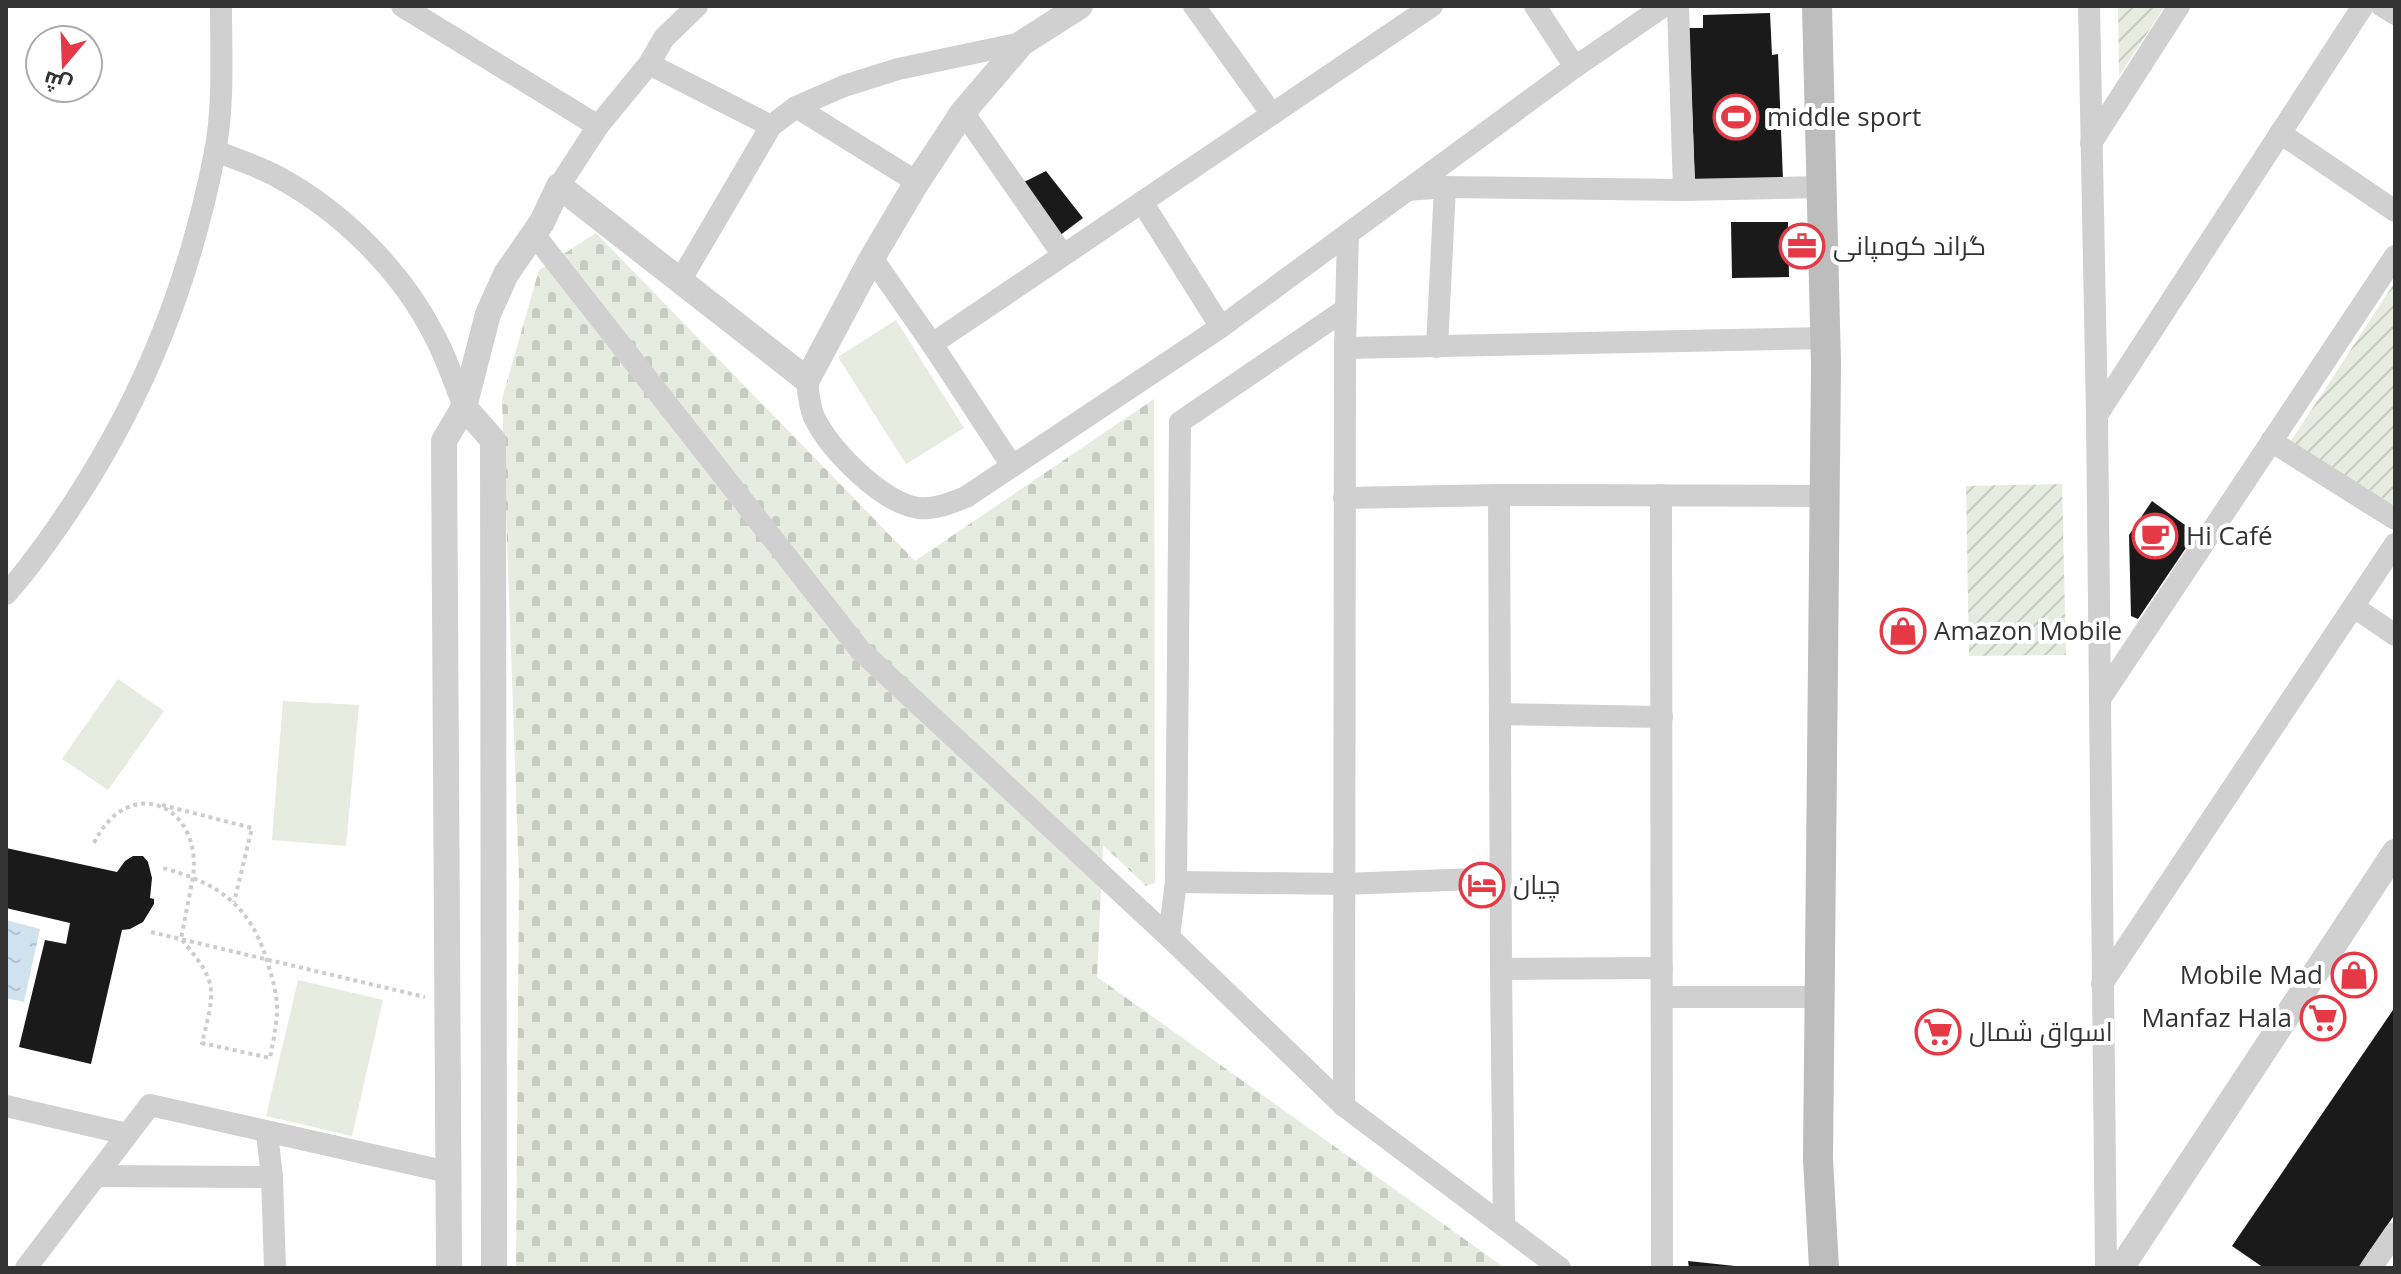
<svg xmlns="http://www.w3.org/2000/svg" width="2401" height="1274" font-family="'Open Sans',Cairo,sans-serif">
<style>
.cemetery{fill:url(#cemetery-stones)}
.garden{fill:url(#garden-furrows)}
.pitch{fill:#e6ecdf}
.water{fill:url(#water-ripples)}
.building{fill:#1a1a1a}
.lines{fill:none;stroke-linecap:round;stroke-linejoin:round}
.path{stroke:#cdcdcd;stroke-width:4;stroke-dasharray:4 4;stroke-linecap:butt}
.minor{stroke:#d0d0d0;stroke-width:22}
.tertiary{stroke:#d0d0d0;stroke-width:26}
.secondary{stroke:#bdbdbd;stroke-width:30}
.labels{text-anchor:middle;stroke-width:8;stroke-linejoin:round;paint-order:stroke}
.poi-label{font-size:26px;fill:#333;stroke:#fff;text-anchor:start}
</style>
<defs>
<pattern id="cemetery-stones" width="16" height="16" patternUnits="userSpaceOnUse" patternTransform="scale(2)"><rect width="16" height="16" fill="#e6ecdf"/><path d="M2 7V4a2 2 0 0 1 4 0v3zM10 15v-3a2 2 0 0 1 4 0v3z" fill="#c6cbc0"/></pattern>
<pattern id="garden-furrows" width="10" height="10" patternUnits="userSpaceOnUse" patternTransform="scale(2)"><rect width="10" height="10" fill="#e6ecdf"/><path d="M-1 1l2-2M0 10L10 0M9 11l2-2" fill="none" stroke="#c6cbc0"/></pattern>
<pattern id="water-ripples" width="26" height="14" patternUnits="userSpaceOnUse" patternTransform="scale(2)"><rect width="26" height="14" fill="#cfe2ee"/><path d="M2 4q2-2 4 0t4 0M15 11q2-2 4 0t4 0" fill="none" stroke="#b2c2cd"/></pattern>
</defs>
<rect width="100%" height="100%" fill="#fff"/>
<polygon class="cemetery" points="596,233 915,561 1154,399 1155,883 1146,886 1103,845 1097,977 1505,1268 516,1268 519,878 502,399 539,270"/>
<g class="garden">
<polygon points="2118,6 2165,6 2119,76"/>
<polygon points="2395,282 2395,506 2291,441"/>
<polygon points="2062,484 2066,655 1969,656 1966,486"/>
</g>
<g class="pitch">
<polygon points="896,320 964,428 906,464 838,357"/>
<polygon points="118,679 164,711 108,790 62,759"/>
<polygon points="283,701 359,705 346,846 272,840"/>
<polygon points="298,980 383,1000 352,1136 266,1116"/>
</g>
<polygon class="water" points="6,920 40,929 24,1002 6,998"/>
<g class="building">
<polygon points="1770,13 1772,55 1778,54 1783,180 1695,183 1689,28 1703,28 1703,15"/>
<polygon points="1046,171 1083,218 1059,236 1022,183"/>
<polygon points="1731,222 1788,222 1789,277 1732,278"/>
<polygon points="2152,501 2196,533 2138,619 2131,616 2129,535"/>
<polygon points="6,848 117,872 125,861 133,856 143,856 148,862 152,878 150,898 154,899 154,904 143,922 130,929 122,930 91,1064 19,1047 45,940 66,944 70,923 6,908"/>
<polygon points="2395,1007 2395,1214 2358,1268 2264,1268 2232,1246"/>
<polygon points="1688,1261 1735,1266 1735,1268 1689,1268"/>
</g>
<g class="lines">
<g class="path">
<polyline points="162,805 252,828 234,902"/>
<path d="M 94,843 C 129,772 203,805 193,877 L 181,939 C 219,983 215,989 202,1043 L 270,1058 C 273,1042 277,1025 277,1009 C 277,992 272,977 267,961 C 250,904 217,883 163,868"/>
<polyline points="151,932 425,997"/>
</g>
<g class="minor">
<polyline points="402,6 598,126"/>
<polyline points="1194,6 1272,114"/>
<polyline points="1535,6 1575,67"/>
<polyline points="1678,6 1684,190"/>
<polyline points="2089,6 2097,415 2106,1268"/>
<polyline points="2382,6 2395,14"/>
<polyline points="649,64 771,126"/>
<polyline points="796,107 917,182"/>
<polyline points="963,112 1063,255"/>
<polyline points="2280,133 2395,211"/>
<polyline points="2091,143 2179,6"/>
<path d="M 215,151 C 236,159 258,166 278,177 C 341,211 400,269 433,333 C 446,356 454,382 464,407"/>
<polyline points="559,186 598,126 649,64 664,38 697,6"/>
<polyline points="1407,190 1445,187 1684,190 1822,187"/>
<polyline points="1142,202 1221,327"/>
<polyline points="533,233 860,650 1169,937 1344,1106 1560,1268"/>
<polyline points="872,258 932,344 1012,466"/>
<polyline points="680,281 771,126 796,107 844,86 898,69 1022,43"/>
<polyline points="932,344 1432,6"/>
<polyline points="1437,347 1445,187"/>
<polyline points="1345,348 1825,338"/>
<path d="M 807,380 C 808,392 809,405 814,417 C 830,450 881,502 918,508 C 934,510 951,503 966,497 L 1221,327 L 1575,67 L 1664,6"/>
<polyline points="2097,415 2363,6"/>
<polyline points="2271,441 2395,519"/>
<polyline points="1499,495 1501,969 1504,1226"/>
<polyline points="1661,495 1662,1268"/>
<polyline points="1344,498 1499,495 1824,496"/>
<path d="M 6,594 C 32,565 54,533 75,501 C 146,392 190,280 215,152 C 224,105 221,54 221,6"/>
<polyline points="2354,607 2395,635"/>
<polyline points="2100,699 2395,256"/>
<polyline points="1500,714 1662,717"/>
<polyline points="1176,882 1344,884 1500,878"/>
<polyline points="1169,937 1176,882 1180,422 1346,309"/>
<polyline points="1501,969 1662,968"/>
<polyline points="2102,984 2395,544"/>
<polyline points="1662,997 1819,997"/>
<polyline points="6,1106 127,1134"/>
<polyline points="1344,1106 1345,348 1348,234"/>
<polyline points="267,1133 272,1177 275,1268"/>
<polyline points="96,1176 272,1177"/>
<polyline points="26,1268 150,1105 448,1172"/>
<polyline points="2371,1268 2395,1233"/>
</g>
<g class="tertiary">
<polyline points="464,407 493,440 494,1268"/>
<polyline points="449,1268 444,441 464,407 488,314 506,274 542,222 559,186 807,380 872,258 917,182 963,112 1022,43 1080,6"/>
<polyline points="2121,1268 2395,852"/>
</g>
<polyline class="secondary" points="1817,6 1826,364 1818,1159 1824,1268"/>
</g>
<defs>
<g id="stadium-ring" transform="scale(2.3)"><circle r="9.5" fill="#fff" stroke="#e63946" stroke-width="1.5"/><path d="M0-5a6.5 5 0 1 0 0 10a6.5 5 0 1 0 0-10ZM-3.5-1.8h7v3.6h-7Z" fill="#e63946"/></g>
<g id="office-ring" transform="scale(2.3)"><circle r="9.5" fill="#fff" stroke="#e63946" stroke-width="1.5"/><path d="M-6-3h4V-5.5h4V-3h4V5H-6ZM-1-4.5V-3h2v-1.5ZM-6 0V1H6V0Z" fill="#e63946"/></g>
<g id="cafe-ring" transform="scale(2.3)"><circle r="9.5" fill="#fff" stroke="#e63946" stroke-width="1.5"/><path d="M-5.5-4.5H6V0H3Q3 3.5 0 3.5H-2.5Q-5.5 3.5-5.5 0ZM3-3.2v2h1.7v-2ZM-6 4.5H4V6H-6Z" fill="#e63946"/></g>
<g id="shop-ring" transform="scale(2.3)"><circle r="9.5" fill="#fff" stroke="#e63946" stroke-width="1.5"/><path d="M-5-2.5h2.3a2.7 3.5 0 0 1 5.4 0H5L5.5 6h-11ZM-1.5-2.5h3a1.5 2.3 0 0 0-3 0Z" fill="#e63946"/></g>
<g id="hotel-ring" transform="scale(2.3)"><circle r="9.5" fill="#fff" stroke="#e63946" stroke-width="1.5"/><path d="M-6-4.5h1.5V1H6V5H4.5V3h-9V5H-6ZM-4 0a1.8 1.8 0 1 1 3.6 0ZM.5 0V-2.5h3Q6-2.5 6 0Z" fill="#e63946"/></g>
<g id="supermarket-ring" transform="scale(2.3)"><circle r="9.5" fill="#fff" stroke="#e63946" stroke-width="1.5"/><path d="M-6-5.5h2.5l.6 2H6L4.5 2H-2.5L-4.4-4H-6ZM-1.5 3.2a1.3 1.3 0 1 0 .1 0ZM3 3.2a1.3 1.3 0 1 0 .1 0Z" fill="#e63946"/></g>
</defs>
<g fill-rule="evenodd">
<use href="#stadium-ring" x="1736" y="117"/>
<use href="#office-ring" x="1802" y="246"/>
<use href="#cafe-ring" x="2155" y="536"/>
<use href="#shop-ring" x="1903" y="631"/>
<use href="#hotel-ring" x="1482" y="885"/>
<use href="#shop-ring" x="2354" y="975"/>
<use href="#supermarket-ring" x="2323" y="1018"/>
<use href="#supermarket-ring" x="1938" y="1032"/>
</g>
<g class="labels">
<g class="poi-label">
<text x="1767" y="126">middle sport</text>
<text x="1833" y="255">گراند كومپانى</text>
<text x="2186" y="545">Hi Café</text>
<text x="1934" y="640">Amazon Mobile</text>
<text x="1513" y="894">چيان</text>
<text x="2323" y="984" text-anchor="end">Mobile Mad</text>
<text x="2292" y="1027" text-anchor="end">Manfaz Hala</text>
<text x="1969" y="1041">اسواق شمال</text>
</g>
</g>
<rect width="2401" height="1274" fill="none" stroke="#333333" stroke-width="16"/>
<g transform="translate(64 64) rotate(199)"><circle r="38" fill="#ffffff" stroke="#adadad" stroke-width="2"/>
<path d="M0-6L14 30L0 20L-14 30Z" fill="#e63946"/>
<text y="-12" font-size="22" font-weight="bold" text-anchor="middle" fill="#333333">ش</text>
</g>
</svg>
